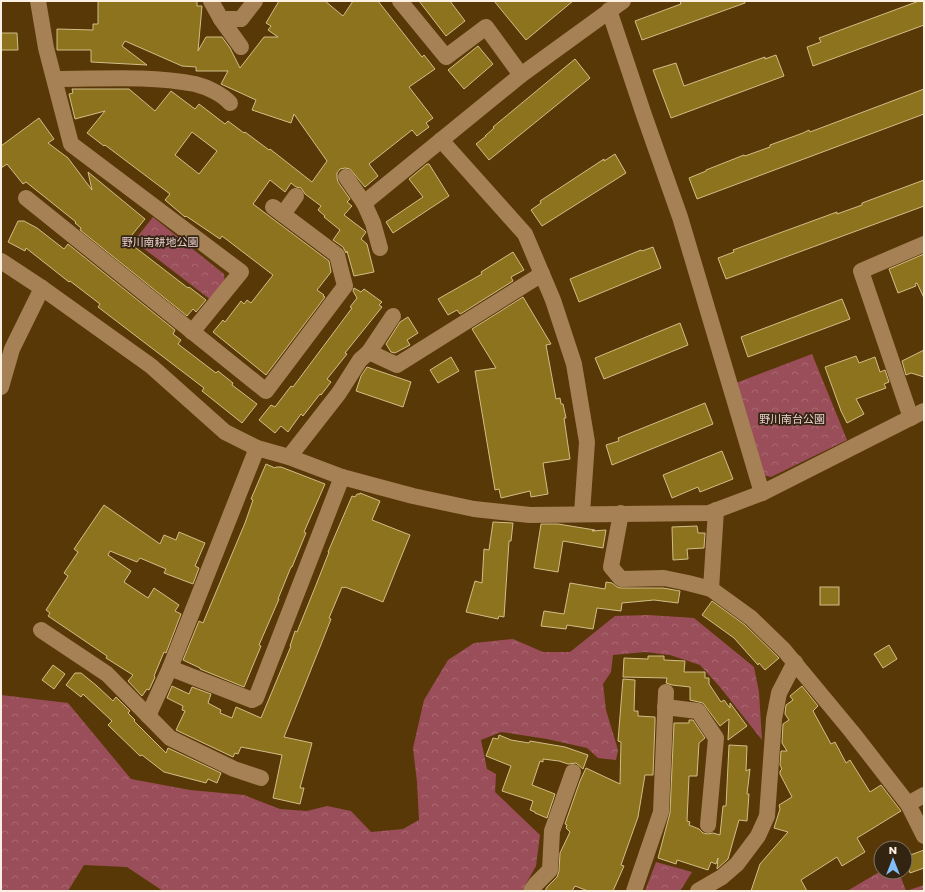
<svg xmlns="http://www.w3.org/2000/svg" width="925" height="892" font-family="Poppins,'Noto Sans JP',sans-serif">
<style>
.forest{fill:url(#forest-crowns)}
.building{fill:#8d731e;stroke:#d1be87;fill-rule:evenodd}
.lines{fill:none;stroke-linecap:round;stroke-linejoin:round}
.minor{stroke:#a68155;stroke-width:16}
.labels{text-anchor:middle;stroke-width:3.5;stroke-linejoin:round;paint-order:stroke}
.park-label{font-size:11px;fill:#ecd0d2;stroke:#332411}
</style>
<defs>
<pattern id="forest-crowns" width="20" height="18" patternUnits="userSpaceOnUse"><rect width="20" height="18" fill="#9a4e5a"/><path d="M2 6a3 3 0 1 1 6 0M12 15a3 3 0 1 1 6 0" fill="none" stroke="#a96871"/></pattern>
</defs>
<rect width="100%" height="100%" fill="#593807"/>
<g class="forest">
<polygon points="153,217 224,274 225,283 211,300 134,241"/>
<polygon points="812,354 847,440 771,477 763,475 736,383"/>
<polygon points="648,615 694,618 754,667 759,692 762,740 720,687 700,665 670,655 645,652 613,655 611,672 603,684 606,710 618,750 616,760 598,758 587,748 547,739 501,732 481,740 487,769 496,774 495,792 540,835 536,866 522,891 163,891 127,867 84,865 68,891 1,891 1,695 68,703 131,779 190,790 244,795 280,809 307,811 327,806 351,811 371,832 403,829 419,820 417,782 413,748 424,700 448,660 474,643 513,639 543,652 570,652 615,616"/>
<polygon points="656,862 692,872 680,891 645,891"/>
<polygon points="881,871 899,872 906,891 924,885 924,891 847,891"/>
</g>
<g class="building">
<path d="M 98,1 L 197,1 L 197,6 L 202,6 L 198,51 L 206,37 L 222,37 L 230,48 L 240,68 L 264,37 L 278,37 L 268,30 L 271,26 L 266,23 L 279,1 L 325,1 L 343,16 L 353,1 L 378,1 L 422,57 L 424,55 L 435,69 L 409,87 L 433,118 L 426,123 L 429,127 L 417,136 L 412,130 L 369,164 L 378,176 L 365,187 L 350,169 L 345,168 L 340,169 L 337,173 L 337,178 L 338,182 L 350,199 L 347,202 L 352,206 L 344,215 L 365,231 L 366,232 L 361,239 L 367,244 L 374,272 L 354,276 L 347,251 L 346,253 L 343,247 L 333,240 L 340,230 L 324,217 L 325,216 L 318,210 L 321,206 L 305,194 L 301,188 L 296,187 L 291,183 L 285,192 L 270,180 L 253,204 L 329,261 L 331,272 L 317,290 L 324,295 L 323,296 L 325,297 L 266,375 L 213,332 L 223,320 L 225,322 L 241,301 L 244,304 L 247,300 L 251,303 L 273,275 L 222,236 L 220,239 L 186,216 L 185,217 L 165,200 L 170,194 L 105,145 L 104,146 L 87,133 L 105,111 L 75,119 L 69,94 L 73,93 L 72,89 L 129,89 L 155,111 L 171,91 L 195,109 L 199,104 L 225,124 L 228,121 L 244,133 L 245,132 L 269,150 L 270,149 L 312,182 L 327,161 L 294,114 L 291,123 L 252,110 L 256,100 L 221,84 L 228,71 L 196,71 L 196,67 L 182,66 L 125,41 L 122,46 L 147,65 L 91,62 L 91,50 L 57,50 L 57,29 L 93,30 L 93,24 L 98,24 ZM 192,132 L 217,151 L 199,174 L 175,155 Z"/>
<polygon points="419,1 450,1 465,21 446,36"/>
<polygon points="494,1 573,1 526,40"/>
<polygon points="680,1 745,1 745,3 642,40 635,21 681,4"/>
<polygon points="919,1 924,1 924,25 813,66 807,47 821,42 819,38"/>
<polygon points="1,33 17,33 18,50 1,50"/>
<polygon points="478,46 493,64 464,89 448,70"/>
<polygon points="776,55 784,76 671,118 653,70 676,63 684,86 765,57 765,59"/>
<polygon points="575,59 590,78 489,160 476,144 486,136 485,136 494,128 493,127"/>
<polygon points="924,89 924,114 697,199 689,178 706,171 706,170 744,155 745,156 770,147 770,145 803,133 809,130 810,132"/>
<polygon points="39,118 54,139 48,143 68,158 92,190 88,172 145,219 127,241 188,288 189,287 206,300 196,312 193,309 187,316 80,230 81,228 75,223 76,222 26,182 23,184 7,164 1,168 1,146"/>
<polygon points="615,154 626,173 542,226 531,210 541,203 540,201 604,159 604,161"/>
<polygon points="427,164 429,164 449,196 393,233 386,222 423,197 409,179"/>
<polygon points="924,180 924,206 726,279 718,258 734,252 733,250 837,212 837,214 862,205 862,203"/>
<polygon points="18,221 24,221 37,228 64,249 68,244 175,330 173,334 181,340 178,344 216,373 218,371 233,383 232,385 257,404 242,423 202,391 204,388 98,307 100,304 70,281 69,282 26,248 25,251 8,242"/>
<polygon points="653,247 661,268 579,302 570,279 641,250 642,251"/>
<polygon points="513,252 524,270 511,277 513,281 462,313 460,314 457,310 448,315 438,299 482,274 481,272"/>
<polygon points="924,254 924,298 917,283 915,284 916,286 898,293 889,269"/>
<polygon points="354,288 361,292 364,289 382,302 379,305 382,307 345,353 347,354 327,379 331,382 321,395 320,394 303,416 301,414 288,432 281,426 275,433 259,420 271,405 275,407 291,386 293,387 352,308 350,307 357,298 353,291"/>
<polygon points="523,297 551,344 546,345 556,399 560,398 561,404 563,404 566,418 564,418 570,459 543,463 548,494 531,497 530,491 501,498 499,489 495,490 475,371 496,368 472,329"/>
<polygon points="842,299 850,319 748,357 741,337"/>
<polygon points="408,317 418,333 407,340 410,345 395,353 391,352 386,344 400,322"/>
<polygon points="680,323 688,345 604,379 595,358"/>
<polygon points="924,350 924,377 911,373 906,375 902,361"/>
<polygon points="856,356 859,363 875,357 880,372 885,370 889,382 884,384 886,388 856,399 864,414 847,423 841,411 825,367"/>
<polygon points="451,357 459,371 438,383 430,370"/>
<polygon points="367,367 411,382 403,407 356,391 361,376"/>
<polygon points="705,403 713,424 612,465 606,445 619,441 618,438"/>
<polygon points="722,451 733,479 700,492 698,487 672,498 663,475"/>
<polygon points="266,464 275,468 276,467 281,467 325,484 304,532 306,533 292,567 291,567 278,599 279,599 259,645 261,646 244,687 200,669 200,668 183,660 199,621 203,623 245,523 253,500 251,499"/>
<polygon points="360,493 380,501 372,520 410,535 383,602 345,587 344,588 342,587 329,618 331,619 322,642 284,737 312,743 300,788 304,788 300,804 273,798 282,755 241,747 238,754 235,753 233,757 176,730 185,711 182,710 183,706 167,698 172,686 189,694 192,687 211,694 208,703 221,710 220,713 232,718 236,707 261,718 291,646 290,646 295,631 297,632 316,585 329,552 328,552 352,496 355,497 357,494 360,494"/>
<polygon points="104,505 160,544 164,535 176,540 179,532 205,543 195,566 199,568 193,584 164,573 166,569 140,558 137,562 110,551 108,555 131,571 124,582 148,598 154,588 179,605 175,611 181,614 166,653 164,652 154,676 155,677 149,690 147,689 142,696 128,681 133,675 106,658 107,656 48,616 50,613 46,610 68,576 64,573 78,552 74,549"/>
<polygon points="493,522 513,523 511,541 509,541 504,617 499,616 498,619 466,612 475,581 482,583 484,549 489,550"/>
<polygon points="541,524 558,524 595,530 592,531 606,530 603,548 563,541 558,572 534,568"/>
<polygon points="697,526 698,533 705,533 704,548 687,549 688,559 673,560 672,527"/>
<polygon points="606,582 612,583 617,587 621,588 663,588 680,591 678,603 654,600 622,603 621,611 597,608 593,629 567,625 566,629 541,626 544,611 564,614 570,583 605,589"/>
<rect x="820" y="587" width="19" height="18"/>
<polygon points="712,601 745,625 779,658 765,670 759,663 758,665 734,638 702,615"/>
<polygon points="889,645 897,659 883,668 874,654"/>
<polygon points="648,656 664,656 664,660 685,661 684,672 705,672 705,678 709,678 709,684 721,702 724,700 730,708 730,703 747,726 728,740 729,719 720,726 703,703 690,700 690,687 672,685 666,683 667,678 623,677 624,658 648,659"/>
<polygon points="53,665 65,674 54,689 42,680"/>
<polygon points="75,673 81,673 97,686 113,701 116,697 130,711 128,713 135,720 134,721 166,753 168,748 221,773 217,783 208,779 206,783 164,772 142,755 140,756 108,725 112,721 83,694 81,697 66,685"/>
<polygon points="623,679 635,680 634,711 638,711 638,716 655,717 655,722 653,775 645,775 638,817 621,865 624,866 613,891 588,891 575,886 572,891 545,891 547,887 557,877 559,871 560,853 570,832 566,828 567,825 565,824 580,781 586,768 620,784 621,742 618,741"/>
<polygon points="802,686 818,706 813,711 831,744 835,742 846,763 850,760 870,792 881,785 901,811 857,838 865,852 842,866 837,857 801,880 807,891 751,891 760,864 788,832 774,828 780,809 779,805 792,797 780,774 780,771 782,769 780,765 781,751 787,751 782,743 783,724 789,720 785,714 786,705 793,700 790,696"/>
<polygon points="689,720 693,720 705,738 699,743 697,776 689,776 687,821 690,822 689,825 699,829 703,833 708,834 713,833 720,835 723,806 726,806 729,745 747,746 746,771 750,769 747,794 749,794 747,821 739,820 728,859 717,869 718,858 716,864 711,862 708,870 677,860 676,864 658,858 670,813 674,723 689,723"/>
<polygon points="499,735 511,740 529,743 530,741 565,747 588,755 583,769 576,763 568,764 559,761 543,759 543,762 540,761 532,785 555,794 547,818 535,813 535,812 530,810 533,801 502,791 511,766 486,756 493,738 498,739"/>
<polygon points="924,850 924,868 910,873 905,857"/>
</g>
<g class="lines">
<g class="minor">
<polyline points="38,1 46,48 71,144 241,272 192,332"/>
<polyline points="211,1 221,19 241,19 255,1"/>
<polyline points="400,1 446,57 486,27 521,75"/>
<polyline points="609,10 644,115 680,217 762,493"/>
<polyline points="221,19 241,47"/>
<path d="M 55,79 C 101,79 149,75 195,84 C 207,87 222,94 230,103"/>
<polyline points="441,140 525,234 553,300 574,364 587,442 582,513"/>
<polyline points="346,177 364,203 373,223 380,248"/>
<polyline points="26,198 266,391 345,286 337,255 273,207"/>
<polyline points="364,203 521,75 623,1"/>
<polyline points="283,214 296,196"/>
<polyline points="1,261 42,288 151,366 225,432 257,448 289,457 342,477 413,496 474,509 530,515 709,513 762,493 924,411"/>
<polyline points="369,352 397,365 542,274"/>
<polyline points="1,387 12,349 42,288"/>
<polyline points="911,418 861,271 924,244"/>
<polyline points="257,448 170,668 252,700 256,698 342,477"/>
<polyline points="289,457 339,393 360,360 369,352 393,316"/>
<polyline points="621,513 611,567 621,579 664,578 688,583 711,589 751,618 784,650 852,732 908,804 924,836"/>
<polyline points="711,589 716,510"/>
<polyline points="41,630 107,674 170,738 234,769 261,778"/>
<polyline points="665,707 698,711 716,738 708,825"/>
<polyline points="148,716 170,668"/>
<polyline points="908,804 924,795"/>
<polyline points="531,891 536,884 550,870 552,831 573,772"/>
<polyline points="634,891 661,812 666,692"/>
<polyline points="698,891 722,877 737,864 758,836 767,816 774,719 779,693 795,662"/>
</g>
</g>
<g class="labels">
<g class="park-label">
<text x="160" y="246">野川南耕地公園</text>
<text x="792" y="423">野川南台公園</text>
</g>
</g>
<rect width="925" height="892" fill="none" stroke="#fcf0e2" stroke-width="4"/>
<g transform="translate(893 860)"><circle r="19" fill="#332411" stroke="#837665"/>
<path d="M0-3L7 15L0 10L-7 15Z" fill="#83bcfa"/>
<text y="-6" font-size="11" font-weight="bold" text-anchor="middle" fill="#fcf0e2">N</text>
</g>
</svg>
